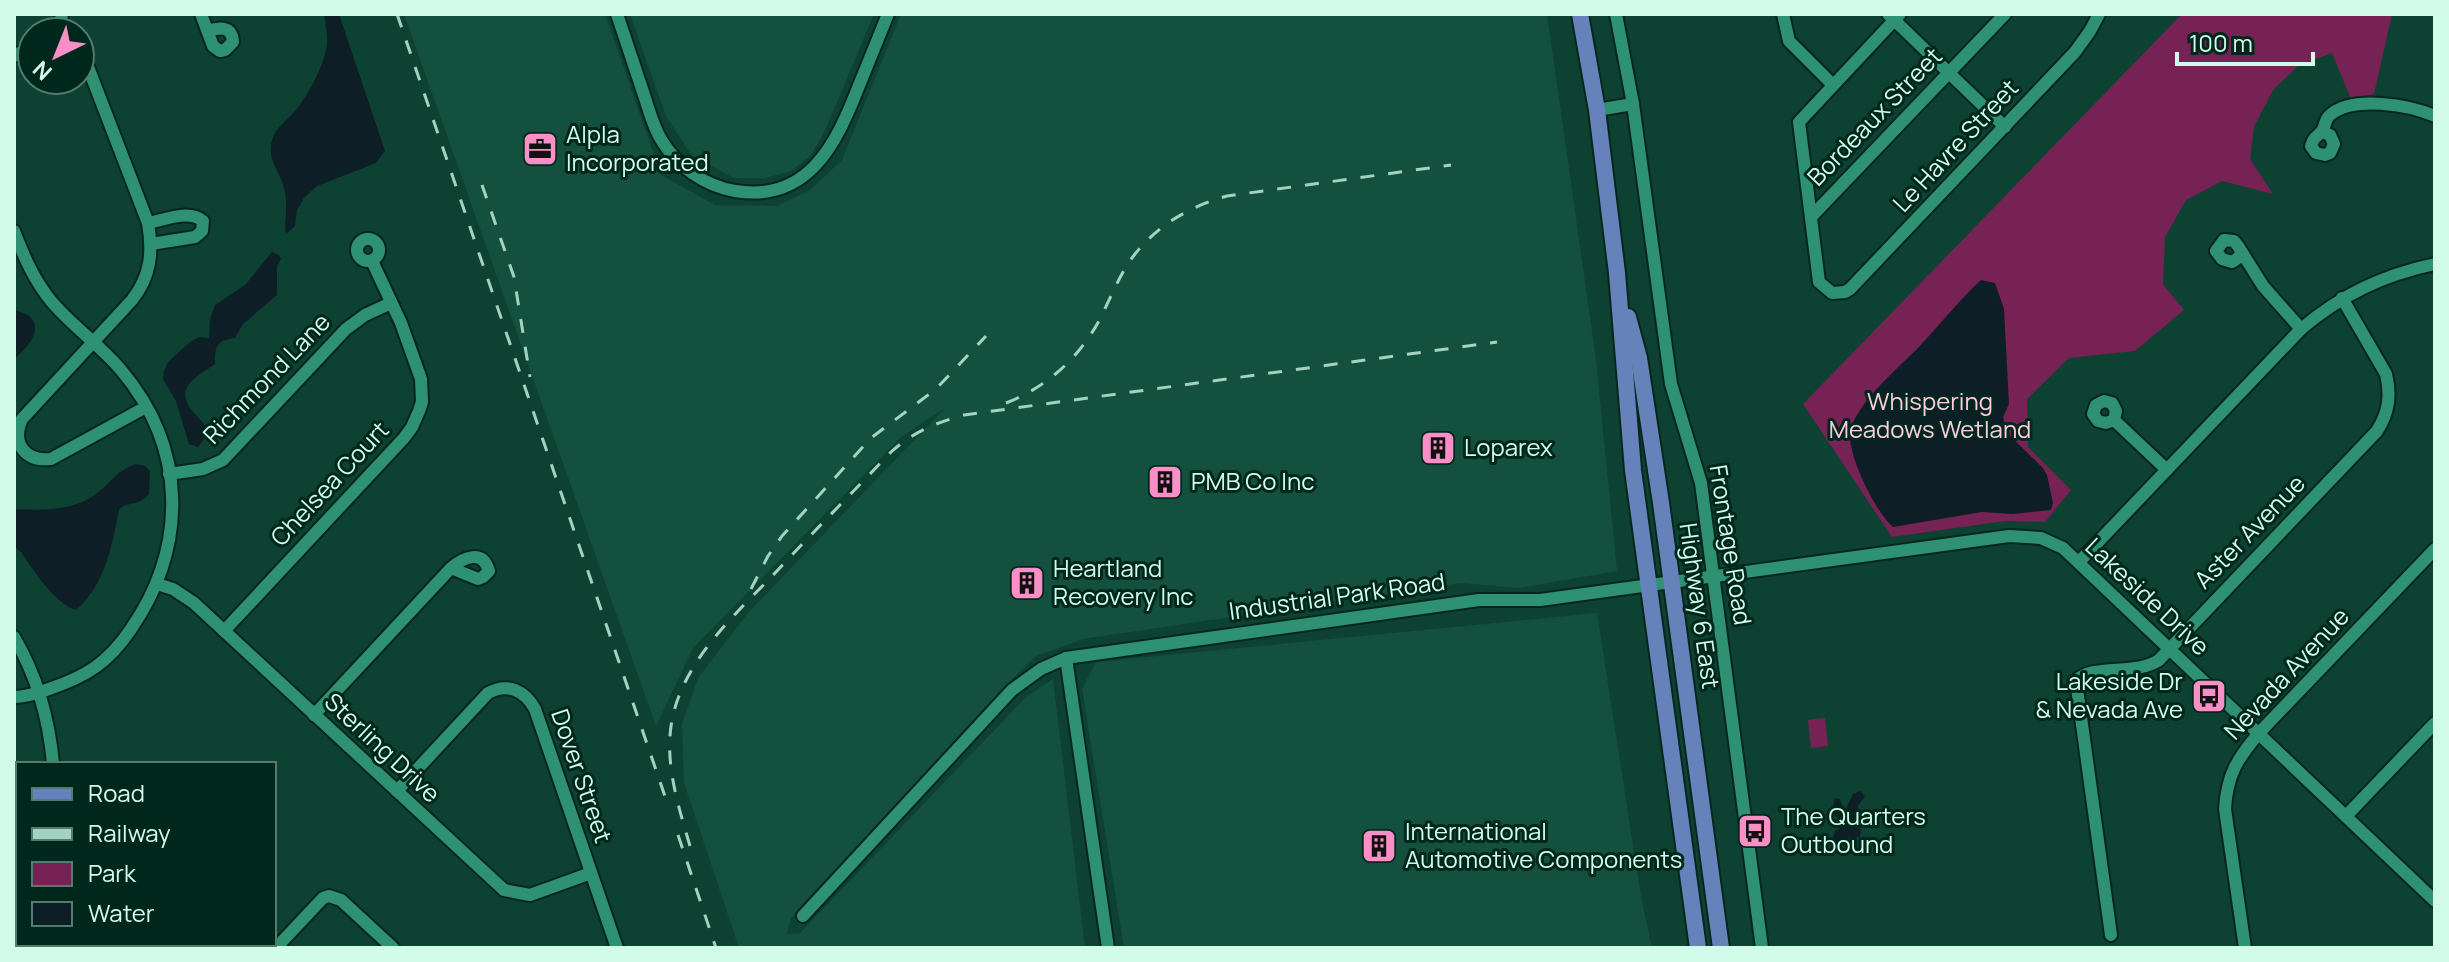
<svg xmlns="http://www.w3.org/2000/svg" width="2449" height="962" font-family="Manrope,sans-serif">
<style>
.built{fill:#14503e}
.green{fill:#762254}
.water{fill:#0e1e26}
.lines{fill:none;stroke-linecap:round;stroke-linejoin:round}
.minor-casing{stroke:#07261c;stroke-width:16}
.major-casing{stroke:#07261c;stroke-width:20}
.minor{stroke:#2e9171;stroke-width:12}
.major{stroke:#6583ba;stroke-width:16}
.rail{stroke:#a4d2c0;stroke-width:3;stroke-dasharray:14 14;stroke-linecap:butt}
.labels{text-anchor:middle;stroke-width:6;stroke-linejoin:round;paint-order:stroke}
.street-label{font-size:24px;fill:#d0fce9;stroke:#00271b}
.poi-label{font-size:24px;fill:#d0fce9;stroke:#00271b;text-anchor:start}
.park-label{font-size:24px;fill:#fecbe4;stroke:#00271b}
</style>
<rect width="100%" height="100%" fill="#0d4232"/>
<g class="built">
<polygon points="404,14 605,14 661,175 715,205 777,206 810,190 842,160 901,14 1547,14 1596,360 1617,571 1519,588 1460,583 1083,639 1036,656 1006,685 791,918 787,934 800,933 1027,696 1053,679 1085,948 739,948 684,783 682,724 698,678 748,613 946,407 900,438 693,648 656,726"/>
<polygon points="630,14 874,14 823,135 810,156 791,171 765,178 734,178 692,156 666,116"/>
<polygon points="1597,613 1641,897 1652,948 1124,948 1082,689 1096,662"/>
</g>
<g class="green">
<polygon points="2182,14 2392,14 2374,94 2351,99 2332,53 2299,65 2273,90 2254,127 2250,159 2273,194 2222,181 2186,200 2165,237 2163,284 2184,310 2135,351 2069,358 2027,399 2028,447 2071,490 2045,522 2005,521 1892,537 1803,404"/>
<polygon points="1825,718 1828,746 1811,748 1808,720"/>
</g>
<g class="water">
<path d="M 324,14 L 339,14 L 385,151 L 376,163 L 317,186 L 304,198 L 297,210 L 295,226 L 287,233 L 285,231 C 285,217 288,203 284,188 C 281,174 269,162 271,147 C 272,128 288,121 298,107 C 310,92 328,58 327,39 C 327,31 325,22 324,14 Z"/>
<path d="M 272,252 L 279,255 L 281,259 L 277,266 L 277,295 L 243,324 L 235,338 C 216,341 215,346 215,364 C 196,378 172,387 194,413 C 201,421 206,424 208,434 L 198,447 L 189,444 L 176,401 L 163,379 L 164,371 L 168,362 L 190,342 L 199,337 L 209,338 L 210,319 L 215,305 L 245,285 Z"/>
<path d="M 1981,280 L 1995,283 L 2004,309 L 2009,404 L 2003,417 L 2007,433 L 2043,468 L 2047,475 L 2053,503 L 2051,510 L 2012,514 L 1982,512 L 1893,527 C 1876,513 1844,450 1851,428 C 1861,399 1897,369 1918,348 C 1939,326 1958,301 1981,280 Z"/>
<path d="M 14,310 C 50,318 33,344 14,359 Z"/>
<path d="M 136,464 L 145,466 L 150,471 L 149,494 C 137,508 128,500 119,510 C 112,546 105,585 76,610 C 55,604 33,570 21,552 L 14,547 L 14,509 C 37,510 70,511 90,498 C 107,488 116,470 136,464 Z"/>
<polygon points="1860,791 1865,796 1858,806 1859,820 1855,822 1836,817 1832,809 1835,798 1840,799 1842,805 1846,809 1853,794"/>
<polygon points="1845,825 1861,829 1860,837 1847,838 1843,843 1837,844 1832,840 1835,831"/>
</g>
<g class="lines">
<g class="minor-casing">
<g id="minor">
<path d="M 201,14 L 213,46 L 220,51 L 225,50 L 233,42 C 232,26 220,27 208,31"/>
<path d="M 617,14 C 626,41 635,68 644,95 C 649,110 653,127 662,141 C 678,167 705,186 735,191 C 808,203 836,144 858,88 C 868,63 878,39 888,14"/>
<polyline points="1616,14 1633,104 1671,384 1701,483 1762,948"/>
<polyline points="1783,14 1789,41 1832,84"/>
<polyline points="1888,14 2005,127"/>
<polyline points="1900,14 1799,122 1819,282 1832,293 1845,292 1850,289 2075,52 2090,31 2099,14"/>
<polyline points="59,32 62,14"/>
<polyline points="14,56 32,46"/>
<path d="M 80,56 L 88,67 L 148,223 C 153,252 151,276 132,300 L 22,419 C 11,443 25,462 51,459 L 146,407"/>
<polyline points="1597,110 1633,104"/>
<path d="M 2322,132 L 2330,135 L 2334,144 L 2330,153 L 2325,155 L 2316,153 L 2311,146 C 2314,135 2317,138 2322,131 C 2326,126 2324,120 2330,115 C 2353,95 2409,105 2435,116"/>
<polyline points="1811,217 2005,14"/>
<path d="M 148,223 C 164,220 189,209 203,221 L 202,231 L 195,237 L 151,244"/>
<path d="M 14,231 C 24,257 34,280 51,301 C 72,326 100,345 121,370 C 187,448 188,546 131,629 C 108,663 87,676 49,689 C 38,693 26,697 14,697"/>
<circle cx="368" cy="250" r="11"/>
<polyline points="2242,252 2238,258 2232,262 2222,259 2216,251 2224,240 2234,241 2238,246 2263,286 2301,329"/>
<polyline points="2114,420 2106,423 2098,421 2093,414 2096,405 2104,401 2112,403 2116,411 2114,420 2167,470"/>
<polyline points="169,474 203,469 223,460 346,329 365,315 391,303"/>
<path d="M 2079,562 L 2301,329 C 2341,295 2383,275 2435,264"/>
<polyline points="157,584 173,589 194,603 504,890 530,895 591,873"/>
<polyline points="224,631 404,438 412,427 419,411 422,402 421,379 401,323 372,261"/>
<path d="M 14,637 C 37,676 49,719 53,764"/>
<polyline points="1066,658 1108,948"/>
<path d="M 314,715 L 451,568 C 464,557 483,549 489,571 L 483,577 L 478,579 L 451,568"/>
<path d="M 397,791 L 488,693 C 508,682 525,691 535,709 L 617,948"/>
<polyline points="14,801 18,799"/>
<polyline points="2346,816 2435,723"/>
<polyline points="14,867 18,870"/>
<polyline points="803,916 1012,690 1041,669 1066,658 1479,600 1540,600 2009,536 2041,538 2063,548 2435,901"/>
<path d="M 2111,935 L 2076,681 C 2091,663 2136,676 2159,660 L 2377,431 C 2389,412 2391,395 2386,374 L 2342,298"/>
<polyline points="70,944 71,948"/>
<polyline points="276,948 323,898 329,896 341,900 393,948"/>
<path d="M 2245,948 L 2225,809 C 2227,775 2237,759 2259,733 L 2435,549"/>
</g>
</g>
<g class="major-casing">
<g id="major">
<polyline points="1580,14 1597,110 1617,273 1633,470 1698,948"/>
<polyline points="1628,317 1639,358 1661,503 1721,948"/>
</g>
</g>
<use href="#minor" class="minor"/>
<use href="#major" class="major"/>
<g class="rail">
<polyline points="397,14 668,805"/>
<polyline points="482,185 514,277 530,377"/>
<path d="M 1006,403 C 1047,387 1079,358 1100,319 C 1111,297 1120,273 1135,254 C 1159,224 1191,206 1227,196 L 1451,165"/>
<polyline points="751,589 768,556 782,536 871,438 936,389 986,336"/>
<polyline points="678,835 716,948"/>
<path d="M 690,846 C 678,805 664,762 672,720 C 684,659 736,614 776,572 C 814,531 853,492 891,452 C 913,432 935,423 964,415 L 1497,342"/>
</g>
</g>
<defs>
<g id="office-square" transform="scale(1.8)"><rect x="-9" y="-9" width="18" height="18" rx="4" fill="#fa8fc8" stroke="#00271b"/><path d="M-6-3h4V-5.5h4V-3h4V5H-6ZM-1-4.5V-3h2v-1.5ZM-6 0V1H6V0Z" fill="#111"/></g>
<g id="building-square" transform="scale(1.8)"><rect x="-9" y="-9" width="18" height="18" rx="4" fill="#fa8fc8" stroke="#00271b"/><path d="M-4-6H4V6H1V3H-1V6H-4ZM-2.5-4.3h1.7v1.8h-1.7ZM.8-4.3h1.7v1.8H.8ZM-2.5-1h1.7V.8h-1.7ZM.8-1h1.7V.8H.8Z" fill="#111"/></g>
<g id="bus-square" transform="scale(1.8)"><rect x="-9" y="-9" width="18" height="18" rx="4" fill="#fa8fc8" stroke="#00271b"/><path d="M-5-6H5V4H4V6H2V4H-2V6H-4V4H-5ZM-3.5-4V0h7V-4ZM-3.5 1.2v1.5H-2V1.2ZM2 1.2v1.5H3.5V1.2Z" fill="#111"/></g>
</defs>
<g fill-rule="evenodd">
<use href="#office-square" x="540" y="149"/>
<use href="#building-square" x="1438" y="448"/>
<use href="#building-square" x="1165" y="482"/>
<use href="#building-square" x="1027" y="583"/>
<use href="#bus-square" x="2209" y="696"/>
<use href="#bus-square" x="1755" y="831"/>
<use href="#building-square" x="1379" y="846"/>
</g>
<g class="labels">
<g class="street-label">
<text transform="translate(1875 117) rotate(-46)" y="8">Bordeaux Street</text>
<text transform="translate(1956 146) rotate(-47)" y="8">Le Havre Street</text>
<text transform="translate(267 379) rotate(-46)" y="8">Richmond Lane</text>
<text transform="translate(330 484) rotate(-47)" y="8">Chelsea Court</text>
<text transform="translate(2250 532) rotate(-46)" y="8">Aster Avenue</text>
<text transform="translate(1730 545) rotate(81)" y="8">Frontage Road</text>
<text transform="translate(1337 597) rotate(-8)" y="8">Industrial Park Road</text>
<text transform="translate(2147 597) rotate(43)" y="8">Lakeside Drive</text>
<text transform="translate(1699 606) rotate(82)" y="8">Highway 6 East</text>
<text transform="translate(2287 674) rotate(-47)" y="8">Nevada Avenue</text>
<text transform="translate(382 748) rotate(43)" y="8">Sterling Drive</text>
<text transform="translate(581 776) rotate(71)" y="8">Dover Street</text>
</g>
<g class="poi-label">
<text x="566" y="143">Alpla<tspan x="566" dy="28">Incorporated</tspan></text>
<text x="1464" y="456">Loparex</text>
<text x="1191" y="490">PMB Co Inc</text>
<text x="1053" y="577">Heartland<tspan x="1053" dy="28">Recovery Inc</tspan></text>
<text x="2183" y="690" text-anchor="end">Lakeside Dr<tspan x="2183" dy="28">&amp; Nevada Ave</tspan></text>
<text x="1781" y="825">The Quarters<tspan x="1781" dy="28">Outbound</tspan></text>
<text x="1405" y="840">International<tspan x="1405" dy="28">Automotive Components</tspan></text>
</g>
<g class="park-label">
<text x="1930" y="410">Whispering<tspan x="1930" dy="28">Meadows Wetland</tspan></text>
</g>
</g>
<rect width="2449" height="962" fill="none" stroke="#d0fce9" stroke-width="32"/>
<rect x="16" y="762" width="260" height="184" fill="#00271b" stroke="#537c6d" stroke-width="2"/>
<rect x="32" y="788" width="40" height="12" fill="#6583ba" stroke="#537c6d" stroke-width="2"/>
<text x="88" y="802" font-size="24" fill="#d0fce9">Road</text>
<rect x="32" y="828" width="40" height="12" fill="#a4d2c0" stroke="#537c6d" stroke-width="2"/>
<text x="88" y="842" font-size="24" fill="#d0fce9">Railway</text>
<rect x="32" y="862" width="40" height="24" fill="#762254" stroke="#537c6d" stroke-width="2"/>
<text x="88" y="882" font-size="24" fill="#d0fce9">Park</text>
<rect x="32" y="902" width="40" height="24" fill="#0e1e26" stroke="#537c6d" stroke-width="2"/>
<text x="88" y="922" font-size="24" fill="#d0fce9">Water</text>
<g transform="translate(56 56) rotate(223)"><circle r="38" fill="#00271b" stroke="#537c6d" stroke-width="2"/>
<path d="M0-6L14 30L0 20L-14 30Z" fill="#fa8fc8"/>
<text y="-12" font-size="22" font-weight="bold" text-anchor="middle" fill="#d0fce9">N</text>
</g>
<path d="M2177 52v12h136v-12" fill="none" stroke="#d0fce9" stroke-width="4"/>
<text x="2189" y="52" font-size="24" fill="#d0fce9" stroke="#00271b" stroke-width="6" paint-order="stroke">100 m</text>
</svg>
